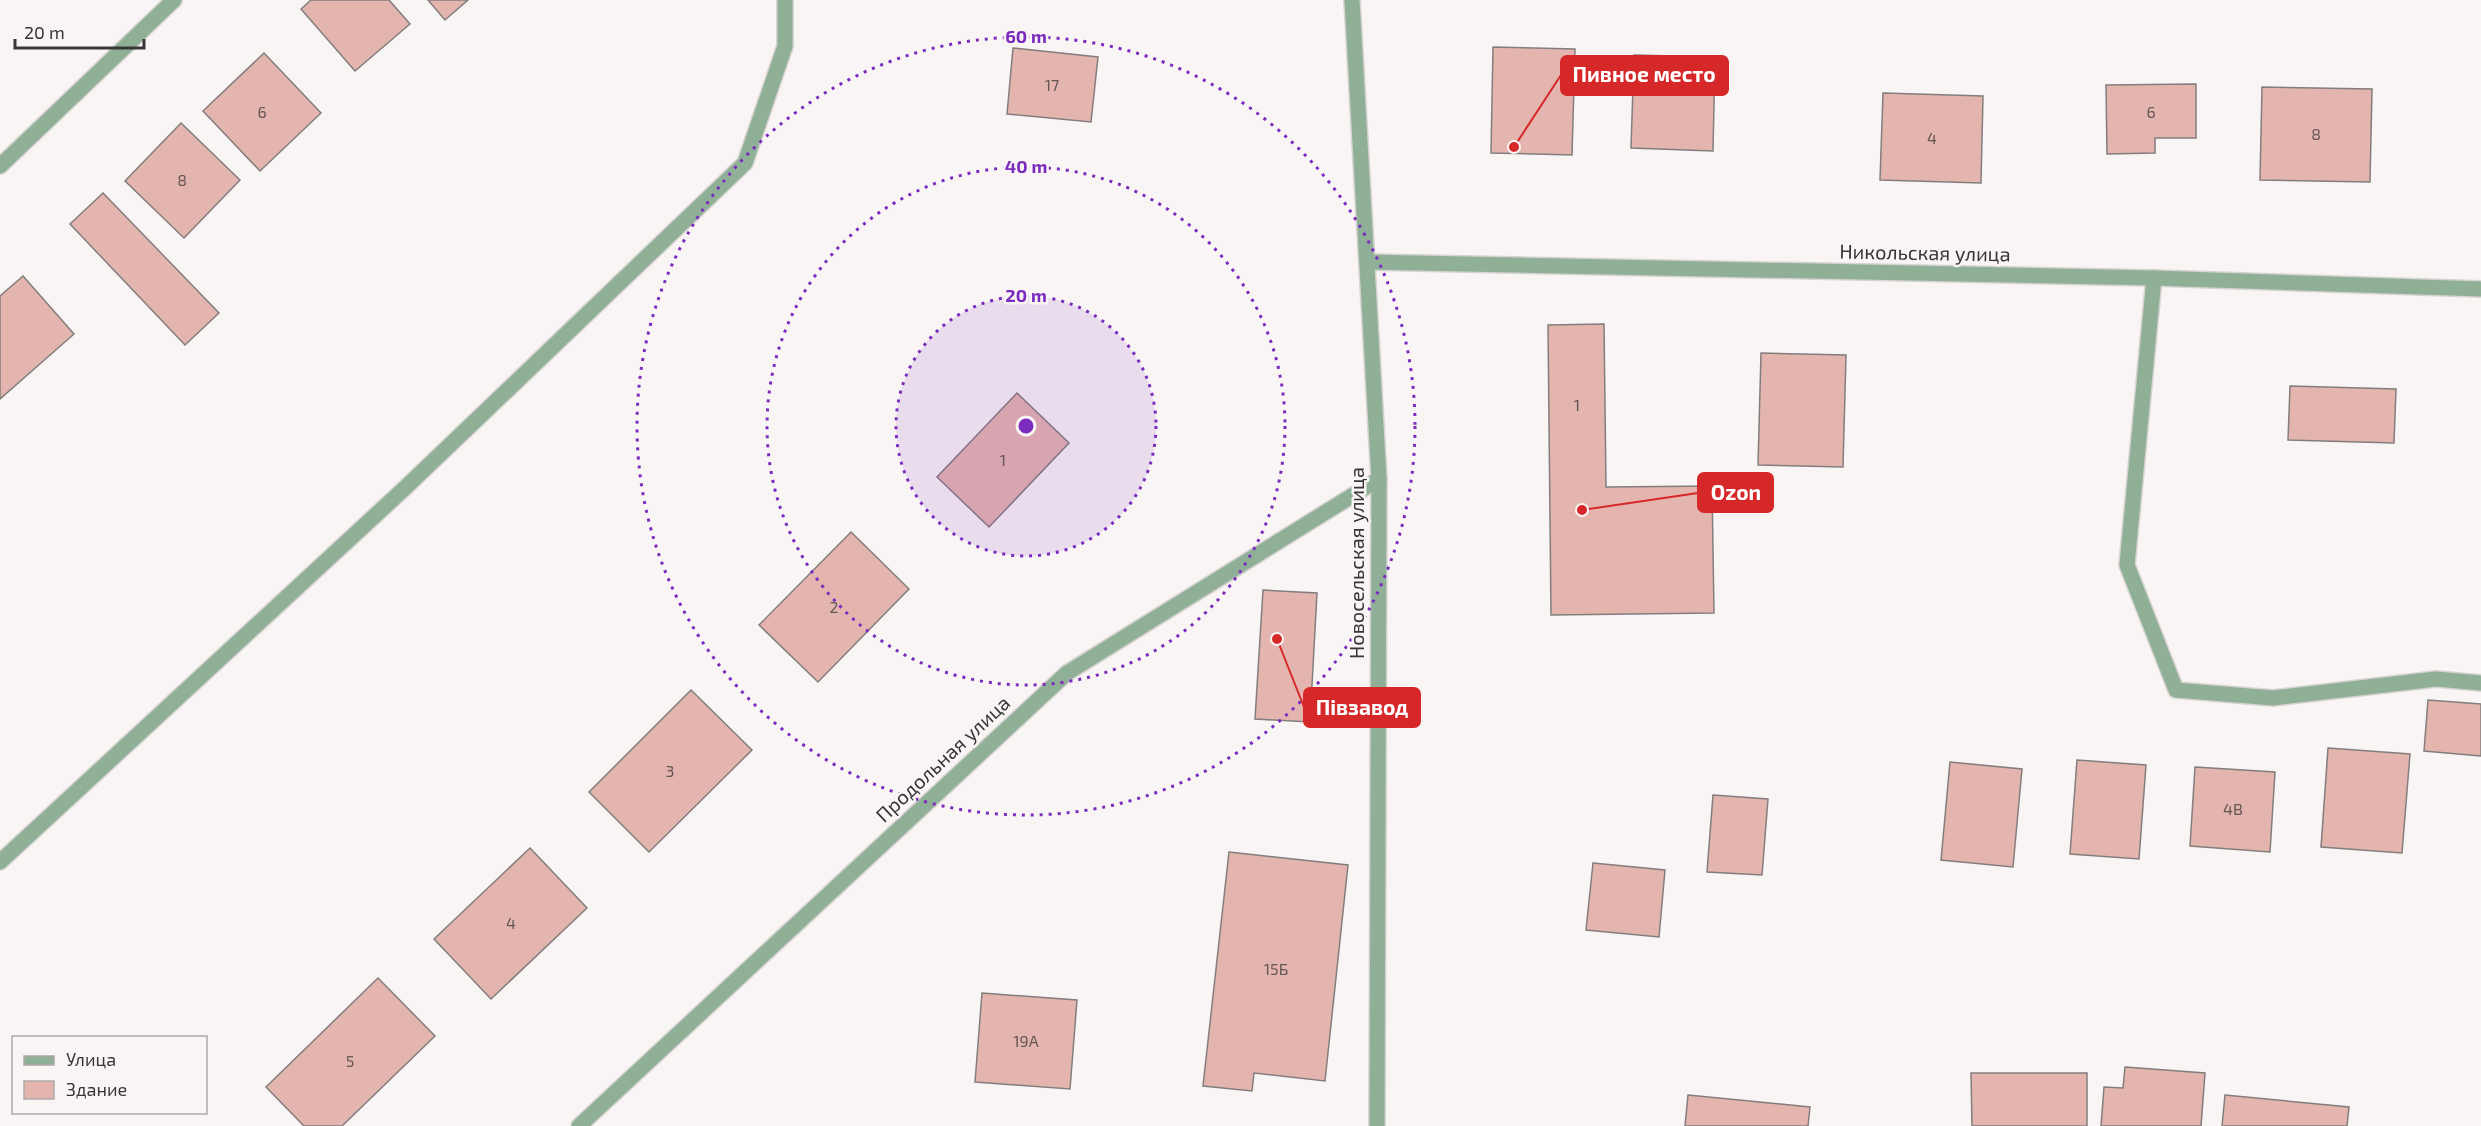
<svg xmlns="http://www.w3.org/2000/svg" width="2481" height="1126" font-family="'Exo 2',sans-serif">
<style>
.building{fill:#e4b5af;stroke:#827e7d;stroke-width:1.5}
.lines{fill:none;stroke-linecap:round;stroke-linejoin:round}
.service-casing{stroke:#d6d3d2;stroke-width:18}
.minor-casing{stroke:#d6d3d2;stroke-width:18}
.tertiary-casing{stroke:#d6d3d2;stroke-width:18}
.service{stroke:#8fb096;stroke-width:15}
.minor{stroke:#8fb096;stroke-width:15}
.tertiary{stroke:#8fb096;stroke-width:15}
.ring{fill:none;stroke:#7b2cbf;stroke-width:3;stroke-dasharray:3 6}
.labels{text-anchor:middle;stroke-width:5;stroke-linejoin:round;paint-order:stroke}
.number-label{font-size:16px;fill:#635654}
.street-label{font-size:20px;fill:#383636;stroke:#f9f5f4}
.centre{fill:#7b2cbf;stroke:#f9f5f4;stroke-width:3}
.ring-label{font-size:18px;text-anchor:middle;font-weight:bold;fill:#7b2cbf;stroke:#f9f5f4;stroke-width:5;stroke-linejoin:round;paint-order:stroke}
.leader{fill:none;stroke:#d62828;stroke-width:2}
.callout-dot{fill:#d62828;stroke:#f9f5f4;stroke-width:2}
.callout{fill:#d62828;stroke:#d62828;stroke-width:2}
.callout-label{font-size:21px;text-anchor:middle;font-weight:bold;fill:#fff}
</style>
<rect width="100%" height="100%" fill="#f9f5f4"/>
<g class="building">
<polygon points="311,0 389,0 410,24 355,71 301,9"/>
<polygon points="428,0 468,0 445,20"/>
<polygon points="1493,47 1575,49 1572,155 1491,153"/>
<polygon points="1013,48 1098,57 1091,122 1007,114"/>
<polygon points="264,53 321,113 260,171 203,111"/>
<polygon points="1634,55 1715,57 1713,151 1631,148"/>
<polygon points="2196,84 2196,138 2155,138 2155,153 2107,154 2106,85"/>
<polygon points="2262,87 2372,89 2370,182 2260,180"/>
<polygon points="1883,93 1983,96 1981,183 1880,180"/>
<polygon points="181,123 240,180 184,238 125,181"/>
<polygon points="103,193 219,313 185,345 70,224"/>
<polygon points="23,276 74,334 0,399 0,296"/>
<polygon points="1604,324 1606,487 1712,486 1714,613 1551,615 1548,325"/>
<polygon points="1761,353 1846,355 1843,467 1758,465"/>
<polygon points="2290,386 2396,389 2394,443 2288,440"/>
<polygon points="1017,393 1069,443 989,527 937,477"/>
<polygon points="851,532 909,589 818,682 759,625"/>
<polygon points="1263,590 1317,593 1310,722 1255,719"/>
<polygon points="691,690 752,750 649,852 589,792"/>
<polygon points="2428,700 2481,704 2481,756 2424,751"/>
<polygon points="2328,748 2410,754 2402,853 2321,847"/>
<polygon points="2077,760 2146,765 2139,859 2070,854"/>
<polygon points="1950,762 2022,769 2013,867 1941,860"/>
<polygon points="2195,767 2275,772 2270,852 2190,846"/>
<polygon points="1713,795 1768,799 1762,875 1707,872"/>
<polygon points="530,848 587,908 491,999 434,939"/>
<polygon points="1229,852 1348,865 1325,1081 1254,1073 1252,1091 1203,1086"/>
<polygon points="1593,863 1665,870 1659,937 1586,930"/>
<polygon points="378,978 435,1036 342,1126 304,1126 266,1087"/>
<polygon points="982,993 1077,1000 1070,1089 975,1082"/>
<polygon points="2125,1067 2205,1073 2201,1126 2101,1126 2104,1087 2123,1088"/>
<polygon points="1971,1073 2087,1073 2087,1126 1972,1126"/>
<polygon points="1688,1095 1810,1107 1808,1126 1685,1126"/>
<polygon points="2225,1095 2349,1107 2347,1126 2222,1126"/>
</g>
<g class="lines">
<g class="service-casing">
<polyline id="service" points="2154,278 2127,565 2176,690 2273,698 2436,679 2481,683"/>
</g>
<g class="minor-casing">
<g id="minor">
<polyline points="0,166 174,0"/>
<polyline points="1368,262 2154,278 2481,289"/>
<polyline points="0,862 406,487 745,163 785,46 785,0"/>
</g>
</g>
<g class="tertiary-casing">
<g id="tertiary">
<polyline points="1352,0 1379,479 1377,1126"/>
<polyline points="579,1126 1067,673 1379,479"/>
</g>
</g>
<use href="#service" class="service"/>
<use href="#minor" class="minor"/>
<use href="#tertiary" class="tertiary"/>
</g>
<circle cx="1026" cy="426" r="130" fill="#7b2cbf" fill-opacity=".12"/>
<g class="ring">
<circle cx="1026" cy="426" r="130"/>
<circle cx="1026" cy="426" r="259"/>
<circle cx="1026" cy="426" r="389"/>
</g>
<g class="labels">
<g class="number-label">
<text x="1052" y="91">17</text>
<text x="262" y="118">6</text>
<text x="2151" y="118">6</text>
<text x="2316" y="140">8</text>
<text x="1932" y="144">4</text>
<text x="182" y="186">8</text>
<text x="1577" y="411">1</text>
<text x="1003" y="466">1</text>
<text x="834" y="613">2</text>
<text x="670" y="777">3</text>
<text x="2233" y="815">4В</text>
<text x="511" y="929">4</text>
<text x="1276" y="975">15Б</text>
<text x="1026" y="1047">19А</text>
<text x="350" y="1067">5</text>
</g>
<g class="street-label">
<text transform="translate(1925 253) rotate(1)" y="7">Никольская улица</text>
<text transform="translate(1357 563) rotate(-90)" y="7">Новосельская улица</text>
<text transform="translate(943 759) rotate(-43)" y="7">Продольная улица</text>
</g>
</g>
<circle cx="1026" cy="426" r="9" class="centre"/>
<g class="ring-label">
<text x="1026" y="43">60 m</text>
<text x="1026" y="173">40 m</text>
<text x="1026" y="302">20 m</text>
</g>
<path class="leader" d="M1514 147L1561 75M1582 510L1698 493M1277 639L1304 707"/>
<g class="callout-dot">
<circle cx="1514" cy="147" r="6"/>
<circle cx="1582" cy="510" r="6"/>
<circle cx="1277" cy="639" r="6"/>
</g>
<g class="callout">
<rect x="1561" y="56" width="167" height="39" rx="6"/>
<rect x="1698" y="473" width="75" height="39" rx="6"/>
<rect x="1304" y="688" width="116" height="39" rx="6"/>
</g>
<g class="callout-label">
<text x="1644" y="82">Пивное место</text>
<text x="1736" y="500">Ozon</text>
<text x="1362" y="715">Пiвзавод</text>
</g>
<rect x="12" y="1036" width="195" height="78" fill="#f9f5f4" stroke="#aca9a8" stroke-width="1.5"/>
<rect x="24" y="1056" width="30" height="9" fill="#8fb096" stroke="#aca9a8" stroke-width="1.5"/>
<text x="66" y="1066" font-size="18" fill="#383636">Улица</text>
<rect x="24" y="1081" width="30" height="18" fill="#e4b5af" stroke="#aca9a8" stroke-width="1.5"/>
<text x="66" y="1096" font-size="18" fill="#383636">Здание</text>
<path d="M15 39v9h129v-9" fill="none" stroke="#383636" stroke-width="3"/>
<text x="24" y="39" font-size="18" fill="#383636" stroke="#f9f5f4" stroke-width="4.5" paint-order="stroke">20 m</text>
</svg>
